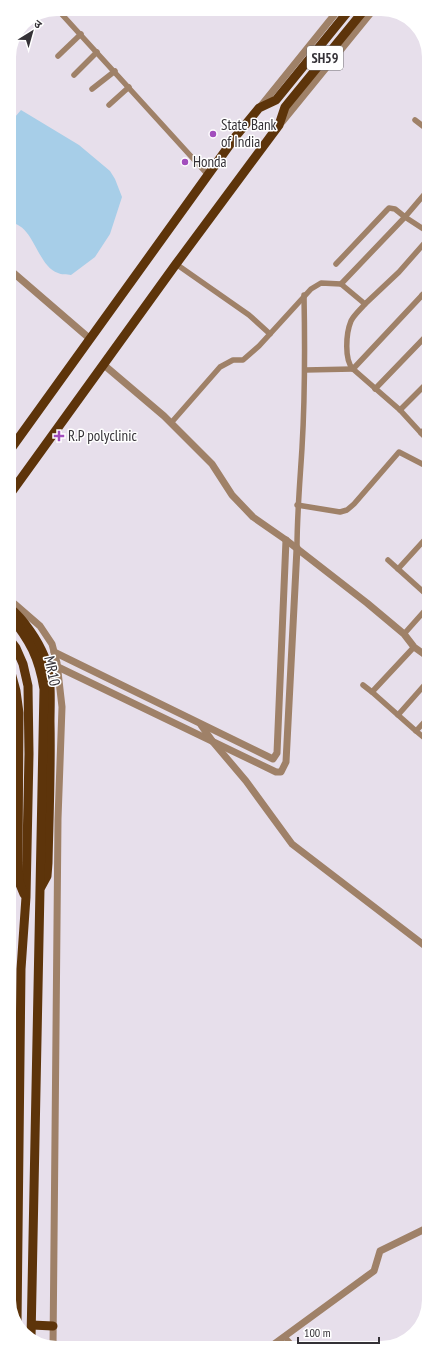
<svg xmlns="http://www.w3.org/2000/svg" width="438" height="1357" font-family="'PT Sans Narrow','Noto Sans Devanagari',sans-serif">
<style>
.water{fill:#a7cee8}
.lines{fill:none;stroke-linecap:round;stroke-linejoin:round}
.minor{stroke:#9f8168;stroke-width:5.5}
.tertiary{stroke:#9f8168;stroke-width:7}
.primary{stroke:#5d340a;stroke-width:9}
.poi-dot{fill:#a24ebd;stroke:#fff;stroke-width:1.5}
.labels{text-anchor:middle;stroke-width:3;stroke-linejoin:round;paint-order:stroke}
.shield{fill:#fff;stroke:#716f72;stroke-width:1}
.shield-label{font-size:14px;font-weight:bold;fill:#343136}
.poi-label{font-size:15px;fill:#343136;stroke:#fff;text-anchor:start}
.street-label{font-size:15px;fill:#343136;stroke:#fff}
</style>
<rect width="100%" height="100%" fill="#e7dfeb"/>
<path class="water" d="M 21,110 L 79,145 L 110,171 L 115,179 L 122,197 L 110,234 L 95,257 L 71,275 C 67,274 61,275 58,273 C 36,265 35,225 9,222 L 9,124 Z"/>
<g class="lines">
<g class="minor">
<polyline points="57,9 208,175"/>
<polyline points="58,56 81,34"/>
<polyline points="74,75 97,52"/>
<polyline points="92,89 115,71"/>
<polyline points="109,105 129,87"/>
<polyline points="415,120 428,130"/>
<polyline points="176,264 249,315 270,334"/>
<polyline points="336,264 387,210 389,208 395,209 405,217 428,190"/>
<polyline points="341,284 405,217 428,232"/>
<polyline points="428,289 353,369 400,410 421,433 428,426"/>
<polyline points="422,295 428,302"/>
<path d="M 353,369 C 344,360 346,333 351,321 C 354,315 360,310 365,304"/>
<polyline points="305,370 353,369"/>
<polyline points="375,389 428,334"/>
<polyline points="400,410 428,382"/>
<polyline points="171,423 220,367 233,360 243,360 259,346 311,289 321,283 341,284 365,304 399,272 428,239"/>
<polyline points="421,433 428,440"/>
<polyline points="297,505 340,512 347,510 354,504 399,452 428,467"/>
<path d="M 297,548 C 297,514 300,481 302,448 C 305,397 305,346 304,295"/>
<polyline points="388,560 428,596"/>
<polyline points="398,569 428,536"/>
<polyline points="423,591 428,585"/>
<polyline points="404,634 428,607"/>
<polyline points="414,647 372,692 416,731"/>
<polyline points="363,685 372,692"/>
<polyline points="398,715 428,681"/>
<polyline points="428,718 416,731 428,741"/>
<polyline points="285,1337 294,1347"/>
</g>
<g class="tertiary">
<polyline points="260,107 339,9"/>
<polyline points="282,122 374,9"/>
<polyline points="9,269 89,338"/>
<polyline points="104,365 164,416 212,464 232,495 253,517 286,540 367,603 404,634 414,647 428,657"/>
<polyline points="10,600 40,626 52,644 57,663 62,707 58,819 53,1348"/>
<polyline points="54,652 273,759 277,753 286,540"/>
<polyline points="58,667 276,772 281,772 286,762 297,548"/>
<polyline points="201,725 213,742 246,781 292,844 429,949"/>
<polyline points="270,1347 374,1271 380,1251 429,1227"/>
</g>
<g class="primary">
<polyline points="10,450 236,136 259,108 276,100 350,9"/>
<polyline points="10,494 176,264 279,125 285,107 365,9"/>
<path d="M 10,608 C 24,620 38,640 45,658 C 52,678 50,701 50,722 C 51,769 49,816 48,863 L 47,876 L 41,887"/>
<path d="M 10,616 C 30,640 39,658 44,689 L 31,1339"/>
<polyline points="10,640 16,648 23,664 28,686 29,754 26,897 21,969 17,1323"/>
<polyline points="10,669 16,691 19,713 18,863 19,882 24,894"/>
<polyline points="32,1325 53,1326"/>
</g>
</g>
<g class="poi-dot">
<circle cx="213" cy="134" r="4"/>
<circle cx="185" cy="162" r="4"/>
<path d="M57 430h4v4h4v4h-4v4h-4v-4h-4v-4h4z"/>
</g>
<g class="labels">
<rect class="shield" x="307" y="46" width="36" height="24" rx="3"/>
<g class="shield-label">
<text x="325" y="63">SH59</text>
</g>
<g class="poi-label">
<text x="221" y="130">State Bank<tspan x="221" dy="17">of India</tspan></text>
<text x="193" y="167">Honda</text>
<text x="68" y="441">R.P polyclinic</text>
</g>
<g class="street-label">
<text transform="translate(52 671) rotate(78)" y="5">MR10</text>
</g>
</g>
<path d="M0 0H438V1357H0ZM57 16H381A41 41 0 0 1 422 57V1300A41 41 0 0 1 381 1341H57A41 41 0 0 1 16 1300V57A41 41 0 0 1 57 16Z" fill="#fff" fill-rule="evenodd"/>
<g transform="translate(32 32) rotate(37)" stroke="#ffffff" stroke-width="3" paint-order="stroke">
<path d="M0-3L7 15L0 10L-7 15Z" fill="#343136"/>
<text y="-6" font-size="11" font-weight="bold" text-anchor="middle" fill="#343136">उ</text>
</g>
<path d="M298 1337v6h81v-6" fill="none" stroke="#343136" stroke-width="2"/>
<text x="304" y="1337" font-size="12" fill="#343136" stroke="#ffffff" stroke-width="3" paint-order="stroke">100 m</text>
</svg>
